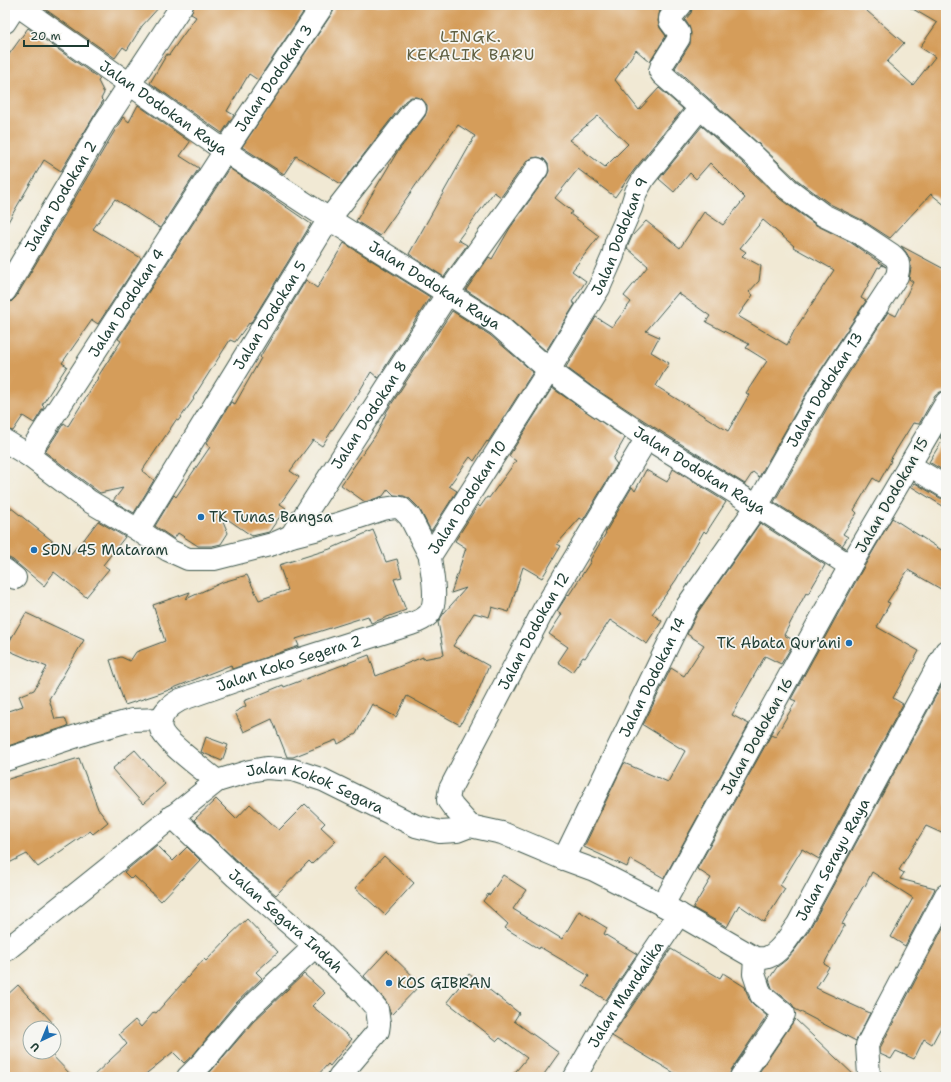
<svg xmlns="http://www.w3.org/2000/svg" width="951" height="1082" font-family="'Shantell Sans',sans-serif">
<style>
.building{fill:#d59d5a;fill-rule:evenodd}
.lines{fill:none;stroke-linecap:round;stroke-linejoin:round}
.minor-casing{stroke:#3e574c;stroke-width:24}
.tertiary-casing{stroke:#3e574c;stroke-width:24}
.minor{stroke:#fff;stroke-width:22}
.tertiary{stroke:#fff;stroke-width:22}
.poi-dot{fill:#1f6fb2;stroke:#f6f6f2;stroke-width:1.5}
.labels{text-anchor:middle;stroke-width:3.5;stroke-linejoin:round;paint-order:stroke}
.street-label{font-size:15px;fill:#1f3d34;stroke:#f6f6f2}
.poi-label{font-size:15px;fill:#1f3d34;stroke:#f6f6f2;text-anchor:start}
.neighbourhood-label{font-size:16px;letter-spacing:1px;fill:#5f5f41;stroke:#f6f6f2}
</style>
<rect width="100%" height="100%" fill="#f6f6f2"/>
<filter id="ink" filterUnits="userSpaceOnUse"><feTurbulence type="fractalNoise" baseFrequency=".025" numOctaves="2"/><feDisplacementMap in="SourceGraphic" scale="8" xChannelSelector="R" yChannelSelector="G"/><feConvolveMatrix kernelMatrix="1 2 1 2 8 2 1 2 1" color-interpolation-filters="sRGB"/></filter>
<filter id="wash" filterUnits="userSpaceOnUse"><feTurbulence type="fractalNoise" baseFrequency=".012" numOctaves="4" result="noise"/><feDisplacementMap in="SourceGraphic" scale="16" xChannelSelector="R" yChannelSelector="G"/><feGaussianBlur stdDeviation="0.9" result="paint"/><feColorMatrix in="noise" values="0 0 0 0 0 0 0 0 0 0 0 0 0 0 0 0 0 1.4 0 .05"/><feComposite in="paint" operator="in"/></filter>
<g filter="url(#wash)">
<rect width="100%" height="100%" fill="#f1e9d4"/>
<g id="blocks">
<g class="building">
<polygon points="43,5 161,5 142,26 127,50 123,47 115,58 42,7"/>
<polygon points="194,5 308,5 258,80 249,74 227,111 234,115 222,133 150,83 167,54 169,55 196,17 191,14"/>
<path d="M 335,5 L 665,5 L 660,10 L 658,21 L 660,28 L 666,36 L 650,62 L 636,50 L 615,80 L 639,110 L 659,88 L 683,109 L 634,170 L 615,197 L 578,169 L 555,198 L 573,212 L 570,214 L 599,236 L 572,271 L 586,281 L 572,302 L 575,304 L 546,351 L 506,316 L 466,290 L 489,257 L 492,259 L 510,228 L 547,176 L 549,171 L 548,164 L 544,159 L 538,157 L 532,158 L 527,161 L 501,197 L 494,192 L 458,240 L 467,245 L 444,277 L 409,254 L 475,136 L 458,125 L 380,236 L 356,221 L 396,154 L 425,116 L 427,110 L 427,105 L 422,99 L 416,97 L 411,97 L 405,101 L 341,184 L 296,156 L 284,174 L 242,147 L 333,12 ZM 598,116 L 628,144 L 605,167 L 569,140 Z"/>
<polygon points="693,5 860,5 904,43 887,62 913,85 935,57 920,47 937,23 906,5 946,5 946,206 931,194 890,238 862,220 830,204 796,179 760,145 675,68 690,44 691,33 689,26 685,20 691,13"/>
<polygon points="28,28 100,79 98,81 104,93 101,99 103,101 61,171 44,160 5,227 5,60"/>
<polygon points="138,105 190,142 180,156 199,168 160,228 115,199 93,229 141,258 98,324 92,320 62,363 67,366 42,405 44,407 34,423 23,416 13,431 5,429 5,303 11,302 16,297 123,117 129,122"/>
<path d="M 702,126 L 743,163 L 780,199 L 816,225 L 850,242 L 886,267 L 882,265 L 880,268 L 878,267 L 861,298 L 866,301 L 813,382 L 759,477 L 753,472 L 745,484 L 654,427 L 594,388 L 566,367 L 596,317 L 612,327 L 631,302 L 624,296 L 648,266 L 627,248 L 632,236 L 646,221 L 680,248 L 704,212 L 723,225 L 745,198 L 710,163 L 696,179 L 690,173 L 674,192 L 659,179 ZM 763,220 L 794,246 L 793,247 L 834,270 L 794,331 L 787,345 L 738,316 L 753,295 L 749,292 L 759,281 L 761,266 L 742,256 L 746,252 L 740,248 ZM 678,293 L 710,316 L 706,322 L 749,344 L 746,348 L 767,361 L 746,393 L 749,395 L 728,431 L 656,386 L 669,363 L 651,352 L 659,337 L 646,331 Z"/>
<polygon points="229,168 311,224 250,324 249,323 235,342 230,340 193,398 194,399 178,421 176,420 142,471 154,480 134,513 113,501 123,488 100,493 45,452 64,423 68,426 98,378 97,378 121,341 118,339"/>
<polygon points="344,243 430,297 378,378 371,372 353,402 351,401 322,446 313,440 290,471 299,477 280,504 286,508 269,532 252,536 220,514 228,533 221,544 212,546 198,546 178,533 174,539 155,526 174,495 176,497 210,447 206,444 231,402 235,404 261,358 260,357 306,280 317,288"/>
<polygon points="901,246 946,270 946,391 940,392 935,396 919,424 913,423 890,460 891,461 879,482 873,478 854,510 857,513 843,534 848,537 842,546 846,548 774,502 834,396 888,312 896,316 913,282 909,279 911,268 910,259 906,252"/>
<polygon points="452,311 490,335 533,372 488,442 487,441 474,461 470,457 449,486 457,491 431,531 419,508 410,499 404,496 394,495 388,489 383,496 365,502 341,485 377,433 387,411"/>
<polygon points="552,388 625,438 613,459 617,464 583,520 580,518 557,544 561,546 542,578 523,567 509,612 492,607 489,617 474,613 453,646 489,666 477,694 460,725 407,696 396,717 372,704 356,734 338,744 336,740 293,757 287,757 272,719 244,732 235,712 246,706 244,701 283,685 284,687 369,655 376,676 423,657 423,659 444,655 438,622 444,613 466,588 451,593 466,548 455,541 478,505 480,507 487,497 489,498 516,461 509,456"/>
<polygon points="946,428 946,472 929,462 943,439 940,438"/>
<polygon points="673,469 726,502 706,533 704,531 676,580 652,614 662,621 647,644 610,620 585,658 583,657 572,672 558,662 568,647 549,634 562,614 557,611 568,594 569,595 591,561 590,560 606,533 605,533 632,487 635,491 646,470 667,482"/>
<polygon points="915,483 940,498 946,499 946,508 912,487"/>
<polygon points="5,503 70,555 78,545 79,546 98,521 125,537 103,565 109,569 86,597 54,572 44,586 13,560 5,556"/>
<polygon points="892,518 946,553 946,592 908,570 887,602 890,603 877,627 919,651 893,698 903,704 819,859 802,849 780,885 785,889 764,922 739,905 727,927 693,908 711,878 697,869 771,735 775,737 796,701 791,699 861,572"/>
<polygon points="760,523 825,565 808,594 806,593 784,635 795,641 781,664 765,656 732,715 749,724 664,878 630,859 627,867 584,847 624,763 668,782 685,751 643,725 671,668 684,676 704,645 687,634 698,612"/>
<polygon points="373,530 386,562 397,559 402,577 394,579 406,610 371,623 368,616 296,639 299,646 232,669 231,665 161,693 125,705 110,660 121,657 130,661 136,652 165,641 153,605 190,592 186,599 223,582 247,575 259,600 288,590 279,565 330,549"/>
<polygon points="26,613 84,640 49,699 55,719 65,718 68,726 5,747 5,712 23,706 19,696 34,690 47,667 5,649"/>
<polygon points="946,677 946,835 926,826 899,870 904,873 900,879 935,888 934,891 905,946 891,937 913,898 872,872 865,886 864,885 842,924 845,925 824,964 829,967 816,988 870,1013 856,1041 795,1009 792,1004 772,988 769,979 777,967 786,960 794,951 809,930"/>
<polygon points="206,737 228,745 222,761 201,752"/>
<polygon points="135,750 165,784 143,804 112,769"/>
<polygon points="79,758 98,809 108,822 93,834 90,831 38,867 27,854 5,865 5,780"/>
<polygon points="216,799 236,819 250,804 279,830 305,804 325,823 321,827 336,841 312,864 309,861 276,895 244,868 194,820"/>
<polygon points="157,845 173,861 187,847 200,860 161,901 134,876 131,879 124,872"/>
<polygon points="384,856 414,883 385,915 355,888"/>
<polygon points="503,875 526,890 513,909 562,939 579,911 607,928 604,934 637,954 606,1000 583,986 589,976 540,947 539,949 505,928 508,924 483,901 488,894 490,895"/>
<polygon points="247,919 278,952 256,972 262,978 234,1005 194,1054 184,1063 173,1052 142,1077 92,1077 127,1044 119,1034 135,1020 141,1027 154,1012 156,1013 204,959 206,961 230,936 229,936"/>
<polygon points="946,922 946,1018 932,1044 924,1039 914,1059 896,1051 891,1059 880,1054 880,1048"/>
<polygon points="671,949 720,978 723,973 745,987 749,999 753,1004 767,1016 731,1070 729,1077 681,1077 612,1036"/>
<polygon points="387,951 421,984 391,1015 386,1001 364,976"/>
<polygon points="304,974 325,993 312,1006 352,1039 330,1066 328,1064 316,1077 206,1077 253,1022"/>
<polygon points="469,974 519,1013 514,1021 559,1053 542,1077 511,1077 527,1058 500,1038 497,1041 447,1002"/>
<polygon points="18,985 53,1023 48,1028 30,1028 30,1052 49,1052 73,1077 5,1077 5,997"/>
<polygon points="795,1019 856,1077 756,1077"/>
</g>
</g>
</g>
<g filter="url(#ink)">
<use href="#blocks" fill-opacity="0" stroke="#3e574c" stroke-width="1"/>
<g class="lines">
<g class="minor-casing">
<g id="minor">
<path id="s1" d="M 5,291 L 104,123 L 182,5"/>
<path id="s2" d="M 946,403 L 850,566 L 663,905 L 755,958 C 759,958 764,959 768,957 C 781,952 790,935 798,924 L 946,651"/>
<polyline points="5,441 28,455 89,501 138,530 168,550 188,559 214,559 273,544 291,536 338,524 383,509 396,507 401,508 410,517 430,556"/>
<path id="s3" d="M 28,455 L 225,151 L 323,5"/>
<polyline points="909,465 946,487"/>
<path id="s4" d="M 138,530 L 329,219 L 415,109"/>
<path id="s5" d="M 291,536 L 448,293 L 537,169"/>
<polyline points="5,570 15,578"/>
<polyline points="5,760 86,733 132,720 161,719"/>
<path id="s6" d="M 217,781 C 206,772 164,741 161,729 C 158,716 169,706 180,700 L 266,670 L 411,624 C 417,622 423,620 428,615 C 440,603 431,572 430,556 L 549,370 L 599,288 L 613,256 L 616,242 L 631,208 L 636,192 L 644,178 L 700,108"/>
<path id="s7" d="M 172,816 L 236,877 L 315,946 L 365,995 L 377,1009 L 379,1024 L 378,1031 L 339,1077"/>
<path id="s8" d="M 470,826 L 453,807 L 448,800 L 450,789 L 543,611 L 647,438"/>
<path id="s9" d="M 564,859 L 687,606 L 757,506 L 823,389 L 897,276 C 899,268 900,261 892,255 L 856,231 L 823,215 L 788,189 L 752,154 L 662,74 L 660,71 L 662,65 L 679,38 L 679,33 L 670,21 L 670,18 L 681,5"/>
<polyline points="188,1077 203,1062 244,1013 315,946"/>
<path id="s10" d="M 575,1077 L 605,1024 L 679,914"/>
<polyline points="741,1077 784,1014 761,995 754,974 755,958"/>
<polyline points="868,1077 869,1075 867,1045 946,895"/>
</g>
</g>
<g class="tertiary-casing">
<g id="tertiary">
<path id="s11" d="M 17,5 L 225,151 L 329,219 L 498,325 L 549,370 L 587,398 L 647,438 L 757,506 L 850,566"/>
<polyline points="5,22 16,5"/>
<path id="s12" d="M 5,951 L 217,781 L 250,771 L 266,768 L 293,770 L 323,780 L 416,826 L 440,832 L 457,831 L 470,826 L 502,833 L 564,859 L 594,870 L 663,905"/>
</g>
</g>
<use href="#minor" class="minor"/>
<use href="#tertiary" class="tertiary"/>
</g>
</g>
<g class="poi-dot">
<circle cx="201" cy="517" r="4"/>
<circle cx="34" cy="550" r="4"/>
<circle cx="849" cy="643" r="4"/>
<circle cx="389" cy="983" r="4"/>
</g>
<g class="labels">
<g class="street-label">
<text dy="5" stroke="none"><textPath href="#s3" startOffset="450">Jalan Dodokan 3</textPath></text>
<text dy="5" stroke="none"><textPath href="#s11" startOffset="179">Jalan Dodokan Raya</textPath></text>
<text dy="5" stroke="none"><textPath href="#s1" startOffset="110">Jalan Dodokan 2</textPath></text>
<text dy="5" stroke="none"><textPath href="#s6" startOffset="810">Jalan Dodokan 9</textPath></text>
<text dy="5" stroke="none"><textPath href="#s11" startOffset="503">Jalan Dodokan Raya</textPath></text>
<text dy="5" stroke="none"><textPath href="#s3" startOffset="181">Jalan Dodokan 4</textPath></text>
<text dy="5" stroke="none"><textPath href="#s4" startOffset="252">Jalan Dodokan 5</textPath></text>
<text dy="5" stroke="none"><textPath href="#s9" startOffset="538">Jalan Dodokan 13</textPath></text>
<text dy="5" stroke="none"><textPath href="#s5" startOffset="144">Jalan Dodokan 8</textPath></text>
<text dy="5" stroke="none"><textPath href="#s11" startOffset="827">Jalan Dodokan Raya</textPath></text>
<text transform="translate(892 495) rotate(-60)" y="5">Jalan Dodokan 15</text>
<text dy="5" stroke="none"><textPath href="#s6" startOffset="507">Jalan Dodokan 10</textPath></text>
<text dy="5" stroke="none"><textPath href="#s8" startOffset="224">Jalan Dodokan 12</textPath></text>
<text dy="5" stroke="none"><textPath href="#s6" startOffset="229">Jalan Koko Segera 2</textPath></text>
<text dy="5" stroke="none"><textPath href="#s9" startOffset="202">Jalan Dodokan 14</textPath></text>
<text transform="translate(757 736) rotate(-61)" y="5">Jalan Dodokan 16</text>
<text dy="5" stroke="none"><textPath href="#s12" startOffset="375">Jalan Kokok Segara</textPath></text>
<text dy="5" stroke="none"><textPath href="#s2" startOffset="814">Jalan Serayu Raya</textPath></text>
<text dy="5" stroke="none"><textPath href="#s7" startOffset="155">Jalan Segara Indah</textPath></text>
<text dy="5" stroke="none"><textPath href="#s10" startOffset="97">Jalan Mandalika</textPath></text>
</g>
<g class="poi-label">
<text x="209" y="522">TK Tunas Bangsa</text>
<text x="42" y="555">SDN 45 Mataram</text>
<text x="841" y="648" text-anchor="end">TK Abata Qur'ani</text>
<text x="397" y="988">KOS GIBRAN</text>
</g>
<g class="neighbourhood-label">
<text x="471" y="42">LINGK.<tspan x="471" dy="18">KEKALIK BARU</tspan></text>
</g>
</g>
<rect width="951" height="1082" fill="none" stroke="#f6f6f2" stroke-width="20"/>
<g transform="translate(42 1040) rotate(224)"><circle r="19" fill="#f6f6f2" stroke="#a0aca6"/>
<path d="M0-3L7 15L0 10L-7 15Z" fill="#1f6fb2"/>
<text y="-6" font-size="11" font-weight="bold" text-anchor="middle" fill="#1f3d34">U</text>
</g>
<path d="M24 40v6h64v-6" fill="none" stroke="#1f3d34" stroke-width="2"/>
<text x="30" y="40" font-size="12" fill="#1f3d34" stroke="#f6f6f2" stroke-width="3" paint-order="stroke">20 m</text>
</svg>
